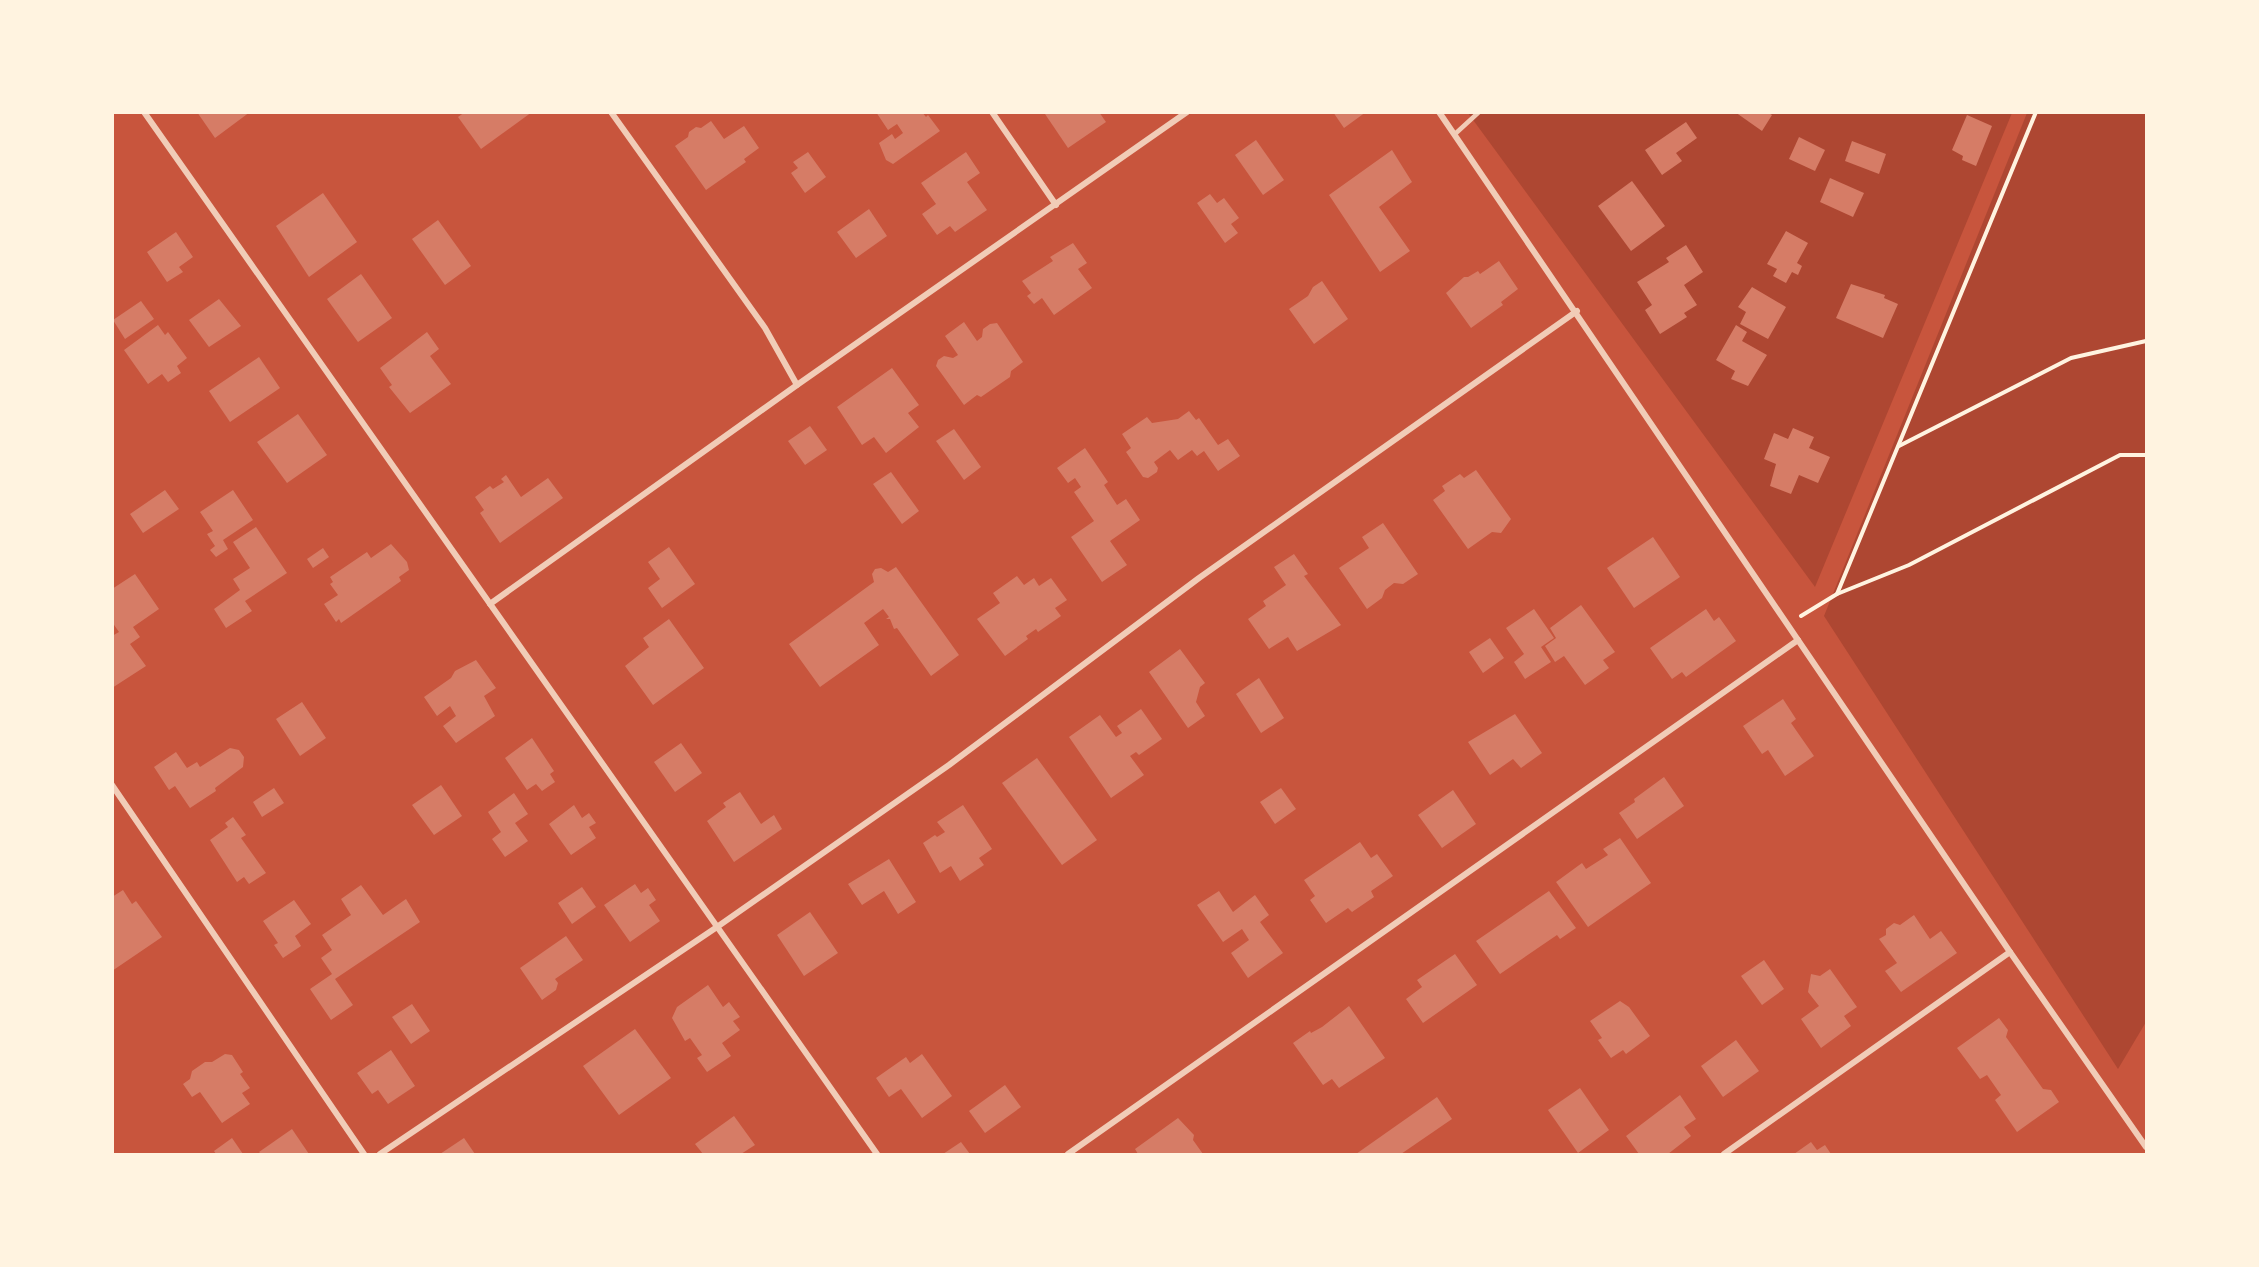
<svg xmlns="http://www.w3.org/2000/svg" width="2259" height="1267" font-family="'Exo 2',sans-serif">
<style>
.green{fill:#ae4732}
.building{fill:#d67c66}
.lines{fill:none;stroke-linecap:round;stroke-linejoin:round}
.path{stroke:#fff3e0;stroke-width:4}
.service{stroke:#f1ccb7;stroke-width:4.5}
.minor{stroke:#f1ccb7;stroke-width:6}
</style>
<rect width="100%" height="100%" fill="#c8553d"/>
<g class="green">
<polygon points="1468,113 2012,113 1815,587"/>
<polygon points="2027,113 2146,113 2146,1022 2118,1069 1824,616"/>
</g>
<g class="building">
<polygon points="197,112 250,112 215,138"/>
<polygon points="465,112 532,112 481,149 458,117"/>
<polygon points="876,112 922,112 926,117 928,115 940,131 893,164 886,160 879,143 892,134 895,139 903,133 897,124 888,130"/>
<polygon points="1048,112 1099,112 1106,122 1068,148 1045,114"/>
<polygon points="1333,112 1366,112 1344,128"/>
<polygon points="1735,112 1767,112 1772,115 1762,131"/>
<polygon points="1967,115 1992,126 1976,166 1962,160 1963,156 1952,150"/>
<polygon points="711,121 724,139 744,126 759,148 744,159 746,162 706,190 675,146 688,137 689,132 696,127 701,128"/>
<polygon points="1686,122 1697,138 1676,153 1682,161 1662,175 1645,150"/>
<polygon points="1799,137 1825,150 1815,171 1789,159"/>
<polygon points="1256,140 1284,180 1263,195 1235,155"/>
<polygon points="1852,141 1886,154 1879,174 1845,161"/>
<polygon points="1392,150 1412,182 1379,207 1410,251 1380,272 1329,195"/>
<polygon points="808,152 826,177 805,193 791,173 798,168 793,162"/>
<polygon points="966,152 980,173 967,182 987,210 955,232 950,226 937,235 922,214 936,204 921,183"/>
<polygon points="1830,178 1864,193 1853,217 1820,202"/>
<polygon points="1632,181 1665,226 1631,251 1598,206"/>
<polygon points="323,193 357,242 309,277 276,226"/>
<polygon points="1210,194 1217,203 1224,198 1239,218 1231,224 1238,233 1225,243 1197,203"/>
<polygon points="869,209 887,236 856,258 837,232"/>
<polygon points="438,220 471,266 445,285 412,239"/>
<polygon points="1786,231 1808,243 1797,263 1802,266 1798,275 1792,272 1786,283 1773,276 1777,269 1767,264"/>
<polygon points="176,232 193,257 179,267 183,272 167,282 147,252"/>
<polygon points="1073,243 1087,263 1078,269 1092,288 1054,315 1042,298 1034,304 1027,296 1031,293 1022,281 1053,261 1050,257"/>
<polygon points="1686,245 1703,272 1684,285 1697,305 1684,313 1687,317 1660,334 1645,310 1652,305 1637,282 1669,262 1666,258"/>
<polygon points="1499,261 1518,289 1501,302 1503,305 1471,328 1446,293 1464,277 1468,277 1478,271 1480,274"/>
<polygon points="361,274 392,318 358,342 327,299"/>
<polygon points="1322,281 1348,319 1314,344 1289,309 1308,296 1313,287"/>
<polygon points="1851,284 1885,295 1884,298 1898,304 1883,338 1836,318"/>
<polygon points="1752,287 1786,307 1768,339 1740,324 1746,312 1738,307"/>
<polygon points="219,299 241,326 209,347 189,320"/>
<polygon points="141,301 154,319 125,339 113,320"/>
<polygon points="964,322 977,341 982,337 983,329 990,324 997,323 1023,362 1011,371 1010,377 981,397 977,395 964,405 936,366 938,360 944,356 953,358 958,355 945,336"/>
<polygon points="158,325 165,335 168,332 187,358 177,366 181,373 168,382 162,374 148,384 124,350"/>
<polygon points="1736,325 1747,332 1742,341 1767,355 1748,386 1731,379 1735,371 1716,360"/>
<polygon points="427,332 439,349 430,356 451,384 410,413 389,387 392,385 380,368"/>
<polygon points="259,357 280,388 230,422 209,391"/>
<polygon points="892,368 919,405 908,413 919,427 886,453 874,437 862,445 837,407"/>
<polygon points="1189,411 1196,420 1199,418 1218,445 1228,439 1240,456 1218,471 1204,451 1197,456 1192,450 1178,460 1170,450 1154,462 1158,468 1157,472 1148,478 1143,477 1126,452 1131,448 1122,434 1147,417 1152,423 1178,419"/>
<polygon points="298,414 327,455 287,483 257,442"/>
<polygon points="810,426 827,450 805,465 788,441"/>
<polygon points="1793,428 1814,437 1809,448 1830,457 1818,483 1799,475 1791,494 1770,486 1776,464 1764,459 1774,433 1788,439"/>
<polygon points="954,429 981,467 964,480 936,441"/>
<polygon points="1085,448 1108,482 1104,485 1117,505 1126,499 1140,520 1110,541 1127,565 1102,582 1071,537 1094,521 1074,492 1081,487 1075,478 1068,483 1057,468"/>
<polygon points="1476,470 1511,519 1501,533 1492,532 1468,549 1433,500 1445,491 1442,486 1460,474 1464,478"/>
<polygon points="891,472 919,511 902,524 873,484"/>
<polygon points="506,475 521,497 548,478 563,498 500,543 480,513 484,510 475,497 490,486 493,489 504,482 501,479"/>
<polygon points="165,490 179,509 143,533 130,514"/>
<polygon points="233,490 253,520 223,540 228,549 216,557 210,550 215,546 207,534 213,531 200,512"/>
<polygon points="1383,523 1418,574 1403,584 1394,583 1385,590 1382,598 1367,609 1339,568 1369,548 1362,537"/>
<polygon points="256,527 287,573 245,601 252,611 226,628 214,609 240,590 233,579 250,568 233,542"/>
<polygon points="1653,537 1680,577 1634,608 1607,568"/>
<polygon points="391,544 407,562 409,570 399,577 401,581 341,623 339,619 336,622 324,604 338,595 330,584 333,582 330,577 367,552 371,558"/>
<polygon points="669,547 695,584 662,608 648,588 660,579 648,562"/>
<polygon points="323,548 329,557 313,568 307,559"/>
<polygon points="1294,554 1308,574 1304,576 1341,625 1297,651 1288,637 1269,649 1248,619 1266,606 1263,601 1286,585 1274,567"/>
<polygon points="896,567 959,655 931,676 897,628 894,629 890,619 886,619 889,617 883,609 864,623 879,645 820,687 789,644 874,582 872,574 875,569 881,568 888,572"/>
<polygon points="135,574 159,609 133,627 140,637 130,644 146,666 112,688 112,636 119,632 112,622 112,589"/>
<polygon points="1017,576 1024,585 1034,578 1039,586 1051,578 1067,600 1055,608 1061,616 1038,632 1036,629 1026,636 1028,639 1005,656 977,619 1000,603 993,593"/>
<polygon points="1581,605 1615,652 1603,660 1609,668 1585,685 1564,656 1555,662 1545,646 1556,638 1550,628"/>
<polygon points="1534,609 1554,638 1541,647 1551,662 1525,679 1514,662 1524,654 1506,628"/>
<polygon points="1706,609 1714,621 1719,617 1736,641 1686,677 1682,672 1672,679 1650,648"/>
<polygon points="669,619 704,668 653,705 625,666 649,647 643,638"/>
<polygon points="1490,638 1504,658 1483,673 1469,652"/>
<polygon points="1180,649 1205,683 1200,687 1196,702 1205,716 1188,728 1149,672"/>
<polygon points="476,660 496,688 484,696 495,716 456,743 443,726 456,716 450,706 437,716 424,697 451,678 455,671"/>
<polygon points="1259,678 1284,718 1261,733 1236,694"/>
<polygon points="1783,699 1796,719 1791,723 1814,756 1785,776 1768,750 1762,754 1743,726"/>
<polygon points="302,702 326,738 300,756 276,719"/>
<polygon points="1141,709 1162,739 1139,755 1136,752 1130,756 1144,775 1111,798 1069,737 1100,715 1116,737 1122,733 1117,726"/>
<polygon points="1515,714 1542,753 1521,768 1513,759 1490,775 1468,742"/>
<polygon points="532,738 554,771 550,774 555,782 542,791 536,784 527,790 505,758"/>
<polygon points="681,743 702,773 675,792 654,762"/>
<polygon points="230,748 239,750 244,757 243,767 215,788 216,791 190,808 175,786 169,790 154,767 176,752 187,768 197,762 200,767"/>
<polygon points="1037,758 1097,840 1062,865 1002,783"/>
<polygon points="1664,777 1684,806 1637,839 1619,813 1635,802 1634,799"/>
<polygon points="441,785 462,816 434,835 412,805"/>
<polygon points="274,788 284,803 262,817 253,802"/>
<polygon points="1281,788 1296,809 1275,824 1260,802"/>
<polygon points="1453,790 1476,824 1442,848 1418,815"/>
<polygon points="740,792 761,824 774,815 782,829 734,862 707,821 726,807 723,803"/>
<polygon points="514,793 528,814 515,823 528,841 505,857 492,839 501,832 488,812"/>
<polygon points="574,805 582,818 589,813 596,823 589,827 596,838 571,855 549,824"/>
<polygon points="963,805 992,849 979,858 984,865 960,881 951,866 940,873 923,843 935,835 937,837 945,832 937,822"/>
<polygon points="233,817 246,835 241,838 266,873 249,884 244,877 237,882 210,840 228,827 225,823"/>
<polygon points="1620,838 1651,883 1588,927 1556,882 1582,863 1586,869 1608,855 1603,849"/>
<polygon points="1360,842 1371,858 1377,854 1393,876 1371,891 1374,897 1352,912 1348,908 1326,923 1310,900 1315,896 1304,880"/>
<polygon points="889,859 916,902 898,914 884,891 862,905 848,884"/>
<polygon points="635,884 641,893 648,888 656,900 649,905 660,921 630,942 604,905"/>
<polygon points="361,885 383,915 406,899 420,922 335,979 353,1005 331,1020 310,989 332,974 321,958 332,950 322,935 351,915 341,899"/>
<polygon points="582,887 596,907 572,924 558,903"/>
<polygon points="123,890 132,904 136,901 162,937 112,971 112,897"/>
<polygon points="1219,891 1233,912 1255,895 1269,915 1260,922 1283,953 1248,978 1231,953 1249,940 1242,929 1223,942 1197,905"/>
<polygon points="1549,891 1576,928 1560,939 1557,935 1500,974 1476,941"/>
<polygon points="294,900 311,924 295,936 301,946 283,958 274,945 278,943 263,921"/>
<polygon points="810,912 838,953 804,976 777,935"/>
<polygon points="1914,915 1930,939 1941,931 1957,953 1901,992 1885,971 1897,963 1879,939 1886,935 1886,929 1894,923 1900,925"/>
<polygon points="566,936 583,960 555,979 558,983 556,990 542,1000 520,968"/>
<polygon points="1455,954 1477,985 1423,1023 1406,999 1422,987 1417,980"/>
<polygon points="1764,960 1784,989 1762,1005 1741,976"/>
<polygon points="1830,969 1857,1007 1844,1016 1851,1026 1821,1048 1801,1019 1819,1006 1808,992 1811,974 1820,976"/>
<polygon points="708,985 723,1007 729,1002 740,1017 733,1021 740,1030 722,1043 731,1056 707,1072 697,1058 702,1055 690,1038 685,1041 672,1018 677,1007"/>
<polygon points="1620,1001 1629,1007 1650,1036 1626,1054 1623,1050 1611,1058 1598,1040 1602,1038 1590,1021"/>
<polygon points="412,1004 430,1031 411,1044 392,1017"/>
<polygon points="1349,1006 1385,1058 1339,1088 1332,1079 1323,1085 1293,1043 1310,1031 1311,1033 1322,1027"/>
<polygon points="1999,1018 2008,1030 2006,1037 2043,1089 2051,1090 2059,1102 2017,1132 1995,1100 2001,1095 1987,1075 1980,1079 1957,1048"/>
<polygon points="635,1029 671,1078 619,1115 583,1066"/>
<polygon points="1736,1040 1759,1071 1723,1097 1701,1066"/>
<polygon points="391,1050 415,1086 388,1104 378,1090 372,1094 357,1073"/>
<polygon points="225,1054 232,1055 243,1072 240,1074 250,1088 242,1093 250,1104 222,1123 200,1092 192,1097 183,1084 190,1079 192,1071 205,1062 212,1062"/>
<polygon points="922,1054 952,1096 922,1118 901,1089 889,1097 876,1078 906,1057 910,1063"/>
<polygon points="1005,1085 1021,1107 985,1133 969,1111"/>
<polygon points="1580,1088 1609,1130 1578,1153 1548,1110"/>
<polygon points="1680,1095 1696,1119 1684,1127 1691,1136 1668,1154 1639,1154 1626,1136"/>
<polygon points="1437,1097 1452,1119 1401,1154 1356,1154"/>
<polygon points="734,1116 755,1145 741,1154 703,1154 695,1144"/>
<polygon points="1178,1118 1194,1135 1193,1140 1203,1154 1138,1154 1135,1149"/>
<polygon points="292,1129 309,1154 261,1154 259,1152"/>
<polygon points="232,1138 243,1154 216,1154 214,1151"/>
<polygon points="464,1138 475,1154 440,1154"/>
<polygon points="961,1142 970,1154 943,1154"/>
<polygon points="1811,1142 1817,1150 1825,1145 1831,1154 1794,1154"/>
</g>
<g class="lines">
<g class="path">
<polyline points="1899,446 2071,358 2146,341"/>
<polyline points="1837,594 2036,112"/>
<polyline points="1801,616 1837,594 1909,565 2120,455 2146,455"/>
</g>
<polyline class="service" points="1455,134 1479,112"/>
<g class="minor">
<polyline points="144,112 877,1154"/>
<polyline points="611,112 765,328 797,385"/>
<polyline points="992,112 1056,205"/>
<polyline points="1439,112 2010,952 2146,1147"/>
<polyline points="490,604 797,385 1187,112"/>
<polyline points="112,785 364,1154"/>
<polyline points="380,1154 717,927 949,765 1199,578 1577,311"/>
<polyline points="1068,1154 1798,640"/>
<polyline points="1724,1154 2010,952"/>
</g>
</g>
<rect width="2259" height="1267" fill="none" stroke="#fff3e0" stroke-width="228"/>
</svg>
